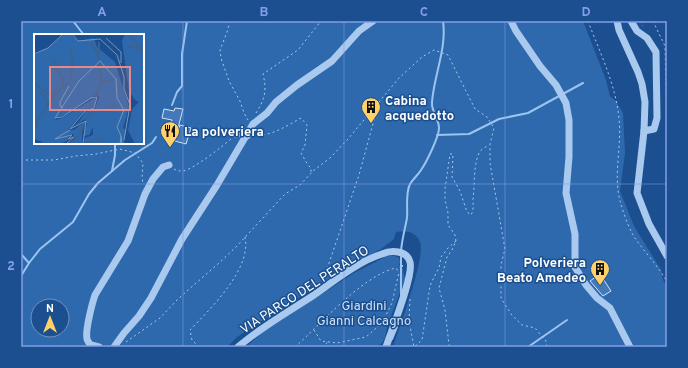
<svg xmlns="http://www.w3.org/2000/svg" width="688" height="368" font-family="Overpass,sans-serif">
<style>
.green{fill:#2e69ad;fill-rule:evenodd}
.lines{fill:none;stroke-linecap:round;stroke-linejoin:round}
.stream{stroke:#9cc4f0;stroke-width:2}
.building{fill:#4478b7;stroke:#cfe3fa}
.path{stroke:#a9c9ee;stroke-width:1;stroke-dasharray:2 3;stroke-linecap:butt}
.minor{stroke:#a9c9ee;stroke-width:7}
.grid{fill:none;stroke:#839eea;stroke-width:1;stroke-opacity:0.55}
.labels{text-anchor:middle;stroke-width:3;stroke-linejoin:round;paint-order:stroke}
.poi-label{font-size:13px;font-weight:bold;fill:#fff;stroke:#1b4f8f;text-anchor:start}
.street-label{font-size:13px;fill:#fff;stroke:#1b4f8f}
.park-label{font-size:13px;fill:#cfe3fa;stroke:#1b4f8f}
.inset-river{fill:none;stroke:#3c6290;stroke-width:2}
.inset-road{fill:none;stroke:#7695bc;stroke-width:1}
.view{fill:#e88989;fill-opacity:0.15;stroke:#e88989;stroke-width:2}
.inset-edge{fill:none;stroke:#fff;stroke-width:2}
.neatline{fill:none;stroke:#839eea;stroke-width:1.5}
.grid-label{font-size:13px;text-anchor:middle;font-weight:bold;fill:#839eea}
</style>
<rect width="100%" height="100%" fill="#1b4f8f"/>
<g class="green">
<path d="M 21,21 L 583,21 L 606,80 L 610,96 L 616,101 L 623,113 L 625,153 L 620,191 L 634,226 L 661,270 L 663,280 L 667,287 L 667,347 L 393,347 C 399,328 426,257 420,242 C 415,231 407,231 396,232 L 394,239 L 381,249 L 343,270 L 237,337 L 227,347 L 21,347 ZM 35,35 L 143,35 L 143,143 L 35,143 ZM 38,306 L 62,306 L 62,330 L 38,330 Z"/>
<polygon points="387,256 395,256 399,258 400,262 399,265 403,269 405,279 387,327 385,338 381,344 375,347 246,347 263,332 354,273"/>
</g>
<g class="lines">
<g class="stream">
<polyline points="73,21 84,35"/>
<polyline points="172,105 177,92 182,86 182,54 187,21"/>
<polyline points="437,135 469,134 499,119 528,113 583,83"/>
<polyline points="112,171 115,155 115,143"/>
<path d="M 401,251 C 402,239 405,229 407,218 C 408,208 405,194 410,184 C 413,179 418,175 421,170 C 426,163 439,137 439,128 C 439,119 431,111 432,102 C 434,75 447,48 443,21"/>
<polyline points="21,254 29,263"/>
<polyline points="21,276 29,263 40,249 73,222 89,194 98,183 125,160 152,143 156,137"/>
<polyline points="401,297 401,255"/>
<polyline points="392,339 397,327"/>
<polyline points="528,347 567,320"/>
</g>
</g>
<g class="building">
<polygon points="175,108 183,109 178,128 171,126 172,120 162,118 164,109 174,111"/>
<polygon points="180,125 191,128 186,144 175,141"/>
<polygon points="600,274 611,291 603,296 590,281"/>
</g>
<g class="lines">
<g class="path">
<polyline points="230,21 227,32 220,50 221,58 229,81 240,101 244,113 248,120"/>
<polyline points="264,21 268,22 284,21"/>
<path d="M 588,21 C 600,53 616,85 619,119 C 622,147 613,174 620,201 C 623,212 628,226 633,235 C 643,251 658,265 667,282"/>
<polyline points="641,21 643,26"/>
<polyline points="653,21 665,46 667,120"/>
<path d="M 256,113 C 265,99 267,90 263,74 L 298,50 L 321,21"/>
<path d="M 253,136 C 271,136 285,127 301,118 L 307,125 L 305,145 L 301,153 L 308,165 L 311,168 L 311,173"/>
<polyline points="21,160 54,160 76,156 96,154 120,149 135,153 143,163 142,178 143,183"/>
<path d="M 174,169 C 177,171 179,171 183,171 C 194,169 223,146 232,138"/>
<path d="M 456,241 L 455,235 L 448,225 L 448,213 L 445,199 L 445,189 L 450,154 L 453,154 L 452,177 L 460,191 L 467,212 L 471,215 C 474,210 473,205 473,199 C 475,184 473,167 479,153 C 481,149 486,147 489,145"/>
<polyline points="324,278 359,175 374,120 374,115 372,112"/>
<polyline points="410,299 409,321 414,347 422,340 430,286 434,277 439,268 441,257 448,248 456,241 452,250 447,257 439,288 445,310 449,345 451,347"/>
<polyline points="314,330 321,341 337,343 366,337 382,323 392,303 399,272"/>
<polyline points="126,342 160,318 178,299 219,263 236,247 285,194 300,185 313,171 330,158 348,139 399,78 422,57 434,50 448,55 475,109 487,117 494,128 490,144 490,163 505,249 501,265 501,298 511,314 522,325 535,328 546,341 547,347"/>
<path d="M 193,347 L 196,344 L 192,340 L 190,330 C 210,309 252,269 245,237"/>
<path d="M 295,347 C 322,323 360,278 395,268 L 399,271 L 403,269 L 402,262"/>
<polyline points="322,347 328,342"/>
</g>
<g class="minor">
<polyline points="511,21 516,31 540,66 556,85 566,103 569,120 569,157 566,193 575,234 575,267 586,285 597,298 610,308 630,347"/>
<polyline points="617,21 619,30 638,72 642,84 645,102 644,131 637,193 649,224 667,256"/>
<polyline points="631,21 637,31 647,38 656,52 657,118 654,129 644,131"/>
<polyline points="236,134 244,132 247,136"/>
<path d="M 99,347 L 91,345 C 90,345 87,340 87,339 C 85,331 92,304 95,295 L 128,241 L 145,194 L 153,179 L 163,167 L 169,165"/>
<polyline points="114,347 124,333 139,316 151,298 182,239 217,185 253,124 267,113 276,102 297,85 332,61 359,31 373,21"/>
<path d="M 238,347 C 261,327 288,312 314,295 C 334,281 359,261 382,254 C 391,250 407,250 410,262 C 414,275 391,332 386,347"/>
</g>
</g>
<path class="grid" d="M 183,21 L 183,347M 344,21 L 344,347M 505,21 L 505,347M 21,184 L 667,184"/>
<defs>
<g id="building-pin" transform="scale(1)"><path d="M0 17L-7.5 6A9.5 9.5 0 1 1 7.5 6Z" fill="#ffd166" stroke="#1b4f8f"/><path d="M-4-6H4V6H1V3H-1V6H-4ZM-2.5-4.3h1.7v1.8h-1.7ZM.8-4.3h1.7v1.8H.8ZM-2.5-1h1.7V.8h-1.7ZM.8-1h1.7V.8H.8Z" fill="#111"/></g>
<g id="restaurant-pin" transform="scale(1)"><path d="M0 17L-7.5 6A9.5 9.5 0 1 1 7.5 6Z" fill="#ffd166" stroke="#1b4f8f"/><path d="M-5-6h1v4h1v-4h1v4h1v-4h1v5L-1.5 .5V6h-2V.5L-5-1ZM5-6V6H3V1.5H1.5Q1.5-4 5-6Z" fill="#111"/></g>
</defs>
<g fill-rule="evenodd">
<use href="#building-pin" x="371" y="107"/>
<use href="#restaurant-pin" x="170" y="131"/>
<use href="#building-pin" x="600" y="269"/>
</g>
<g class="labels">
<g class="poi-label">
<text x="385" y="105">Cabina<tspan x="385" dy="15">acquedotto</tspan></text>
<text x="184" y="136">La polveriera</text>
<text x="586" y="267" text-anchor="end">Polveriera<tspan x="586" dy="15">Beato Amedeo</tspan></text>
</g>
<g class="street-label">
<text transform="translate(304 289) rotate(-33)" y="5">VIA PARCO DEL PERALTO</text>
</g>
<g class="park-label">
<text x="364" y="310">Giardini<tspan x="364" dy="15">Gianni Calcagno</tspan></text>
</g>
</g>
<g transform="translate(34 34)">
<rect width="110" height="110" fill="#1b4f8f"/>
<path d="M 30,0 L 36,0 L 44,7 L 60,4 L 63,13 L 81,28 L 95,73 L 89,94 L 92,96 L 90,110 L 52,110 L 51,107 L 49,110 L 51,104 L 59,101 L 59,93 L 55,101 L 49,102 L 53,90 L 51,85 L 38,95 L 45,88 L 51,78 L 61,75 L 65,63 L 63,60 L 33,80 L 21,84 L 22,86 L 28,84 L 62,63 L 60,73 L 50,77 L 34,96 L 40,96 L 52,87 L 48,98 L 48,110 L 36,110 L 41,104 L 39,100 L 35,101 L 33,107 L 24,110 L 7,110 L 8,108 L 0,105 L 0,21 L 14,14 ZM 91,0 L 110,0 L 110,110 L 101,110 L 94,96 L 98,75 L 105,68 L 101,66 L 95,57 L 88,7 Z" fill="#2e69ad"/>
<path class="inset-river" d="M 95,0 L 110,18M 65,8 L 65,25M 58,9 L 64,22M 93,12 L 106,14M 18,24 L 29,46 L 29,53M 36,45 L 39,28 L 36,13M 0,49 L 18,63M 67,49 L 79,45M 7,58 L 15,70M 62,62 L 67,48 L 66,28M 72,77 L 82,70M 0,81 L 3,90 L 0,94M 52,85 L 58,77 L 79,77M 3,87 L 20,62 L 34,49M 51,109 L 68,106M 35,110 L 45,102 L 50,90"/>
<path class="inset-road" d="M 38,0 L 44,7 L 66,5 L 83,21 L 90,43 L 90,55 L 96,71 L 90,106M 72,4 L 87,18 L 87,29M 0,20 L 14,14 L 29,0M 29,74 L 26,72 L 26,68 L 35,52M 32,110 L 40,103 L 34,105 L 38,101 L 21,105 L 36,96M 49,110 L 52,87 L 36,95 L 51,77 L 60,74 L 63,63 L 57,64 L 28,83 L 21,84 L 45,47 L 66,27 L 82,45 L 83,64 L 90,76 L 83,93 L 87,102M 86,110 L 87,102 L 88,110"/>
<path class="view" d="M 16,33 L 96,33 L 96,76 L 16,76 Z"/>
<rect width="110" height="110" class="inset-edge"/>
</g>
<rect width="688" height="368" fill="none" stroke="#1b4f8f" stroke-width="44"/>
<g transform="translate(50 318)"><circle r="19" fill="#1b4f8f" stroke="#7695bc"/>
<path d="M0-3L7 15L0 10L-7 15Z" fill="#ffd166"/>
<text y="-6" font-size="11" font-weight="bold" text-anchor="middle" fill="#ffffff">N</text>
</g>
<rect x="22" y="22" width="644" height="324" class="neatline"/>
<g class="grid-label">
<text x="102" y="16">A</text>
<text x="264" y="16">B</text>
<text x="424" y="16">C</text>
<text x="586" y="16">D</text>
<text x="11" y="108">1</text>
<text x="11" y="270">2</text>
</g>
</svg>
